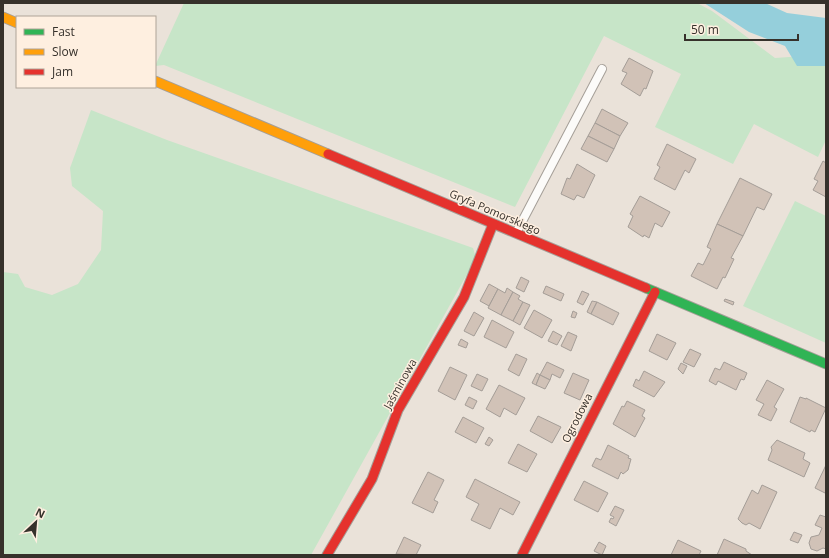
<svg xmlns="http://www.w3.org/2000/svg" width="829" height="558" font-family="'Open Sans',sans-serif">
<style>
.green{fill:#c7e5c8}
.water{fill:#95cfdb}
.building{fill:#d1c2b7;stroke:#a49d97}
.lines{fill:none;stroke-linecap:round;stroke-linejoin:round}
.lane-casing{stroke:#a59f98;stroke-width:10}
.fast-casing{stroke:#a59f98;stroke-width:11}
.slow-casing{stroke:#a59f98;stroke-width:11}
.jam-casing{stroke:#a59f98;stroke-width:11}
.lane{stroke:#fcfbf9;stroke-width:8}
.fast{stroke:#30b455;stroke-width:9}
.slow{stroke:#ff9f0a;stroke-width:9}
.jam{stroke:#e5322d;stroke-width:9}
.labels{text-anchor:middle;stroke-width:3;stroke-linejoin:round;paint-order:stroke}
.street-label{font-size:11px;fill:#36312b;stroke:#feefe0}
</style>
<rect width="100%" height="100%" fill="#eae2d9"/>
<g class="green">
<polygon points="184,3 697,3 712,11 775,58 804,56 826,63 826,140 818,157 754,124 733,164 655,127 681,74 604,36 515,207 164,65 155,66"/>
<polygon points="91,110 167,140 473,248 476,258 311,555 3,555 3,272 18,274 25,287 52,295 78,284 101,250 103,211 72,186 70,168"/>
<polygon points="795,201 826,216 826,343 743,306"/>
</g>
<polygon class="water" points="704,3 765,3 787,13 826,18 826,66 797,66 785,46 749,32"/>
<g class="building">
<polygon points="629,58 653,71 646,89 644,88 640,96 621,84 627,73 622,71"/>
<polygon points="602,109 628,123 620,136 595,123"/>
<polygon points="595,123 620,136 614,149 588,136"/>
<polygon points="588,136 614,149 607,162 581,149"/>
<polygon points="667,144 696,159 689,173 685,170 675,190 654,179 660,167 657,165"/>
<polygon points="823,161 826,163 826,197 813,190 818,181 814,179"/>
<polygon points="577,164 595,175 584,198 577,195 574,200 561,194 567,178 570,179"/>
<polygon points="740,178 772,194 764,210 757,207 743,236 717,224"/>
<polygon points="640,196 670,212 662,227 655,223 649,238 644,235 643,237 628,227 633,216 630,214"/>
<polygon points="717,224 743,236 731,258 734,259 725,278 723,277 717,289 691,276 698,263 703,265 711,249 707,247"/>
<polygon points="521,277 529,281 524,292 516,288"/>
<polygon points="489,284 498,289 489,306 480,301"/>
<polygon points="546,286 564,294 561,301 543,293"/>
<polygon points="507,288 513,292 501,315 488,308 498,289 505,293"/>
<polygon points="582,291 589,294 583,305 577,302"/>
<polygon points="513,292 520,296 518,299 523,302 513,321 501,315"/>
<polygon points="725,299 734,302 733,305 724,301"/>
<polygon points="592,301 597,302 591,314 587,312"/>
<polygon points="523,302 530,305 520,325 513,321"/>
<polygon points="597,302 619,313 613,325 591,314"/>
<polygon points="534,310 552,320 542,338 524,328"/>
<polygon points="573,311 577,313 575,318 571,317"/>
<polygon points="474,312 484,318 474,336 464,331"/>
<polygon points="492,320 514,332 506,348 484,337"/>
<polygon points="553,331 562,336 557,345 548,341"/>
<polygon points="568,332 577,336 571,351 561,346"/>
<polygon points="657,334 676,343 667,360 649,351"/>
<polygon points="461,339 468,343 466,348 458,345"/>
<polygon points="690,349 701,354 694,367 683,362"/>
<polygon points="516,354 527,359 519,376 508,370"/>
<polygon points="547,362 564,370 560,378 552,374 550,380 540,375"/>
<polygon points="724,362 747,373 744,380 741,379 736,390 718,381 716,385 709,381 715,368 720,370"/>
<polygon points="681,363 687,366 683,374 678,369"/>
<polygon points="450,367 467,375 455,400 438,391"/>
<polygon points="644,371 665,382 654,397 633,386 636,379 639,381"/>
<polygon points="537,373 540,375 536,385 532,383"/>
<polygon points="573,373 589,380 580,400 564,393"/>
<polygon points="477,374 488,379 482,391 471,386"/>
<polygon points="540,375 550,380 545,389 536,385"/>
<polygon points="767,380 784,389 774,407 777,409 771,421 758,415 764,404 756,400"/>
<polygon points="499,385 525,398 516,415 504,408 500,417 486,409"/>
<polygon points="469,397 477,401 473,409 465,405"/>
<polygon points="800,397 806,399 806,398 826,408 815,432 811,430 810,432 790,422"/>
<polygon points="627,401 645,410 642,416 645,418 635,437 613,424 622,406 624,407"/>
<polygon points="538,416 561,427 552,443 530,431"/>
<polygon points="463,417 484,428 476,443 455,432"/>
<polygon points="489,437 493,440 489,446 485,444"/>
<polygon points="777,440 805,453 803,459 810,463 804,477 768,460 772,450 771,447"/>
<polygon points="518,444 537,454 527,472 508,463"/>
<polygon points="608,445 629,456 628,458 631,459 628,470 623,474 621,472 618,479 592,466 596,458 601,460"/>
<polygon points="826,465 826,491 825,493 815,488"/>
<polygon points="428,472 444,480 434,500 438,502 433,513 412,503"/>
<polygon points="475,479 520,502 513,515 500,508 490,529 471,520 479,504 466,497"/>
<polygon points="584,481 608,493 598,512 574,500"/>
<polygon points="762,485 777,492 760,529 749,523 746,525 742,523 738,519 752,490 758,494"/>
<polygon points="615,506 624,510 616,526 609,522 611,518 613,519 614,517 610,515"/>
<polygon points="820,515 826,517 826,549 823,548 817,551 811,549 809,543 811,537 819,535 822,528 815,525"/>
<polygon points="794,532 802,535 798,543 790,540"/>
<polygon points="404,537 421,545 416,555 396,554"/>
<polygon points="724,539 746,549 746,551 752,555 717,555"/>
<polygon points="678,540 701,551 699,555 671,555"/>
<polygon points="599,542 606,546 602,555 594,551"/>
</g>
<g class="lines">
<g class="lane-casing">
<polyline id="lane" points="516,233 602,69"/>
</g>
<g class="fast-casing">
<polyline id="fast" points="646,288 826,364"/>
</g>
<g class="slow-casing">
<g id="slow">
<polyline points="3,17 17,23"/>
<polyline points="155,81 328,154"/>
</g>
</g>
<g class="jam-casing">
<g id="jam">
<polyline points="328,154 646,288"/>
<polyline points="327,555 372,479 398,410 464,297 493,224"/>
<polyline points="522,555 655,292"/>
</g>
</g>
<use href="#lane" class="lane"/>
<use href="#fast" class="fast"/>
<use href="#slow" class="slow"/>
<use href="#jam" class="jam"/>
</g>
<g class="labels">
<g class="street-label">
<text transform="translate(495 212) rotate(23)" y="4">Gryfa Pomorskiego</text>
<text transform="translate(400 384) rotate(-61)" y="4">Jaśminowa</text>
<text transform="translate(577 418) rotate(-63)" y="4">Ogrodowa</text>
</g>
</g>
<rect width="829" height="558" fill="none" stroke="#36312b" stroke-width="8"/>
<rect x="16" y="16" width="140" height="72" fill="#feefe0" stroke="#aea398"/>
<rect x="24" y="29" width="20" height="6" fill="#30b455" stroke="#aea398"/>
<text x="52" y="36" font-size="12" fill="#36312b">Fast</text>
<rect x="24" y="49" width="20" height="6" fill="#ff9f0a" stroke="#aea398"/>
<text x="52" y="56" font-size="12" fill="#36312b">Slow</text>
<rect x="24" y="69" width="20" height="6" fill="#e5322d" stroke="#aea398"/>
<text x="52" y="76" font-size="12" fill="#36312b">Jam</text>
<g transform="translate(36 522) rotate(26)" stroke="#feefe0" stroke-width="3" paint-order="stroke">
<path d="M0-3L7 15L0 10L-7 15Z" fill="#36312b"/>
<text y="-6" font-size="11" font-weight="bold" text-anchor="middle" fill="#36312b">N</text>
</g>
<path d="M685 34v6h113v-6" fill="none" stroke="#36312b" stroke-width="2"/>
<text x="691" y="34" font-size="12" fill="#36312b" stroke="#feefe0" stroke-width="3" paint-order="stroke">50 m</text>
</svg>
